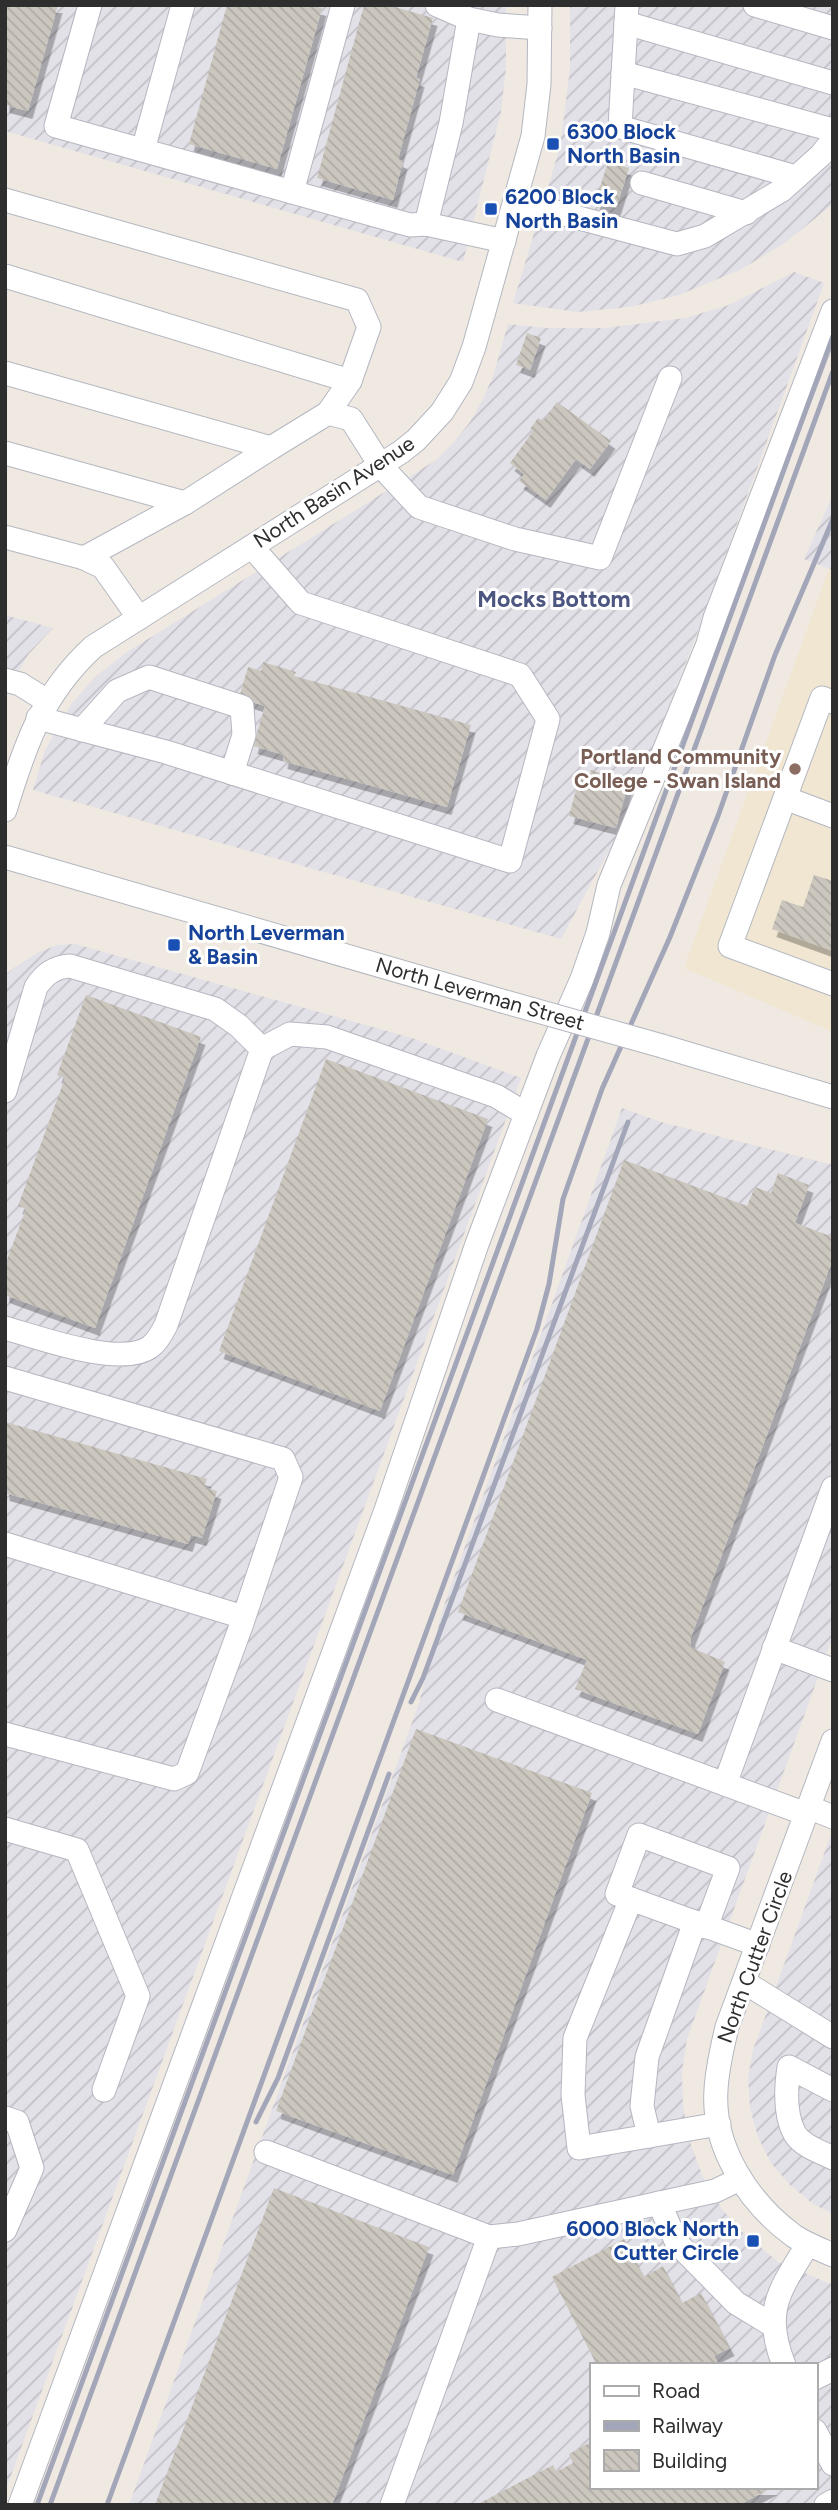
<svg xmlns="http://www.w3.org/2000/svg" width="838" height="2510" font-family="Figtree,sans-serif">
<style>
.industrial{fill:url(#industrial-furrows);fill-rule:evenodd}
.education{fill:#f0e6d1}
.building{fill:url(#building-back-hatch);filter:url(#shadow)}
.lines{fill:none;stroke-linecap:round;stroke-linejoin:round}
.minor-casing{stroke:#b4b7c1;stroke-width:25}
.minor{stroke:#fff;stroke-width:23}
.rail{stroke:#a3a6b8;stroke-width:5}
.minor-bridge-casing{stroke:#b4b7c1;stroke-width:25;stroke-linecap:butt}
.minor-bridge{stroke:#fff;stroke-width:23}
.transit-dot{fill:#1a4fb4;stroke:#fff;stroke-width:2.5}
.education-dot{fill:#8d6e63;stroke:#fff;stroke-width:2.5}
.labels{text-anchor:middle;stroke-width:6;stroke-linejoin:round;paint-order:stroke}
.transit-label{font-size:21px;font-weight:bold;fill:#164399;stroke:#fff;text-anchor:start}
.street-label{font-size:21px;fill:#2e2e2e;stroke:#fff}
.education-label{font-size:21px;font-weight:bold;fill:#785e54;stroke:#fff;text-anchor:end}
.neighbourhood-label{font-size:23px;font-weight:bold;fill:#4d5680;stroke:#fff}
</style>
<defs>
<pattern id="industrial-furrows" width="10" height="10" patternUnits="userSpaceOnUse" patternTransform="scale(1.75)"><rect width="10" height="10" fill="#e3e1e8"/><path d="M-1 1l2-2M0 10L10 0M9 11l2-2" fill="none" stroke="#c3c1c7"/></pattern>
<pattern id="building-back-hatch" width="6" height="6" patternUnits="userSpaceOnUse" patternTransform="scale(1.75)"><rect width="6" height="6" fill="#cbc7bf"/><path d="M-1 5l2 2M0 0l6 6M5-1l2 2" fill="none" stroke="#afaba4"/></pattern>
<filter id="shadow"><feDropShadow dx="4.5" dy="8" stdDeviation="0" flood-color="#0004"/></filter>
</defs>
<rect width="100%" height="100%" fill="#efe9e1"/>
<g class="industrial">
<polygon points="5,5 506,5 506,68 501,112 463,262 5,131"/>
<polygon points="570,5 833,5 833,204 786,242 740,270 679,295 630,307 577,312 513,303 560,147 570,69"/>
<polygon points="794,272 824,283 699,629 620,830 561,939 33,790 45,750 72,703 95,677 127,652 417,472 436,460 453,443 470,422 484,397 493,376 508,324 546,328 605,328 685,318 729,305"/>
<polygon points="833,495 833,570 804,559"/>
<polygon points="5,615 53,628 28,655 5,694"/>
<polygon points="75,944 412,1038 521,1078 5,2492 5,975 15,967 37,953 57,945"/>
<path d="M 622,1108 L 661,1122 L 833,1165 L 833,1636 L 687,2039 L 682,2072 L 683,2107 L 691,2145 L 703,2177 L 722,2209 L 741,2231 L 778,2262 L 833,2285 L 833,2505 L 129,2505 L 419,1703 L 443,1608 ZM 591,2365 L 815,2365 L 815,2487 L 591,2487 Z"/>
<polygon points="833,1829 833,2214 813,2204 790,2185 771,2163 758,2137 750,2108 748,2078 753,2050"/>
</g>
<polygon class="education" points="829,569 833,570 833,1032 684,968"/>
<g class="building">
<polygon points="5,5 58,5 28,111 5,105"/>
<polygon points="227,5 310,5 322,8 277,169 189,144"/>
<polygon points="364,5 388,5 433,18 416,78 420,79 398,159 403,161 393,200 317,178"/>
<polygon points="608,162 629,168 616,208 595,202"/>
<polygon points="527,333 541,338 530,370 516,365"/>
<polygon points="557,402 611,441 590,469 576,459 546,500 519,481 524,474 510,463 533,431 530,429 538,418 543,421"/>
<polygon points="263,662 296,672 294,676 471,725 447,807 283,761 284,755 253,746 265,706 239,698 248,667 261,671"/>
<polygon points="591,770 629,781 616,828 569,816 580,775 589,777"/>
<polygon points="814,875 833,881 833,951 772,929 782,900 803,907"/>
<polygon points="86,995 201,1037 95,1328 5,1295 5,1265 26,1209 18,1206 65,1078 57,1075"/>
<polygon points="326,1059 488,1119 380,1411 219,1351"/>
<polygon points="624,1160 747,1206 755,1187 771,1193 778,1173 809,1185 795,1223 833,1237 833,1259 691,1637 690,1647 725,1662 698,1734 575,1689 587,1660 458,1612"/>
<polygon points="5,1422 207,1479 204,1487 217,1491 202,1538 191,1535 188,1544 5,1493"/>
<polygon points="416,1729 592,1793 453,2175 276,2111"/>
<polygon points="274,2188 429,2247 332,2505 155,2505"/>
<polygon points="624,2239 644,2277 663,2266 682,2303 701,2293 730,2348 714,2356 719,2365 597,2365 552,2277"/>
<polygon points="591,2442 591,2487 773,2487 739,2505 476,2505 553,2465 556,2472 573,2463 569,2454"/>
</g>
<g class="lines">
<g class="minor-casing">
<g id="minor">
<polyline points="90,5 56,126 410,225 426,224 504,241"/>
<polyline points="437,5 469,19 498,25 540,28"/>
<polyline points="627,5 620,127 796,177"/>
<polyline points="755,5 833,28"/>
<polyline points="626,23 833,83"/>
<polyline points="623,73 833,130"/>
<polyline points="143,150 183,5"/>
<polyline points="642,183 746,213"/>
<polyline points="292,192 343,5"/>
<polyline points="5,200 357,300 369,327 350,381 328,413 351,419 381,466 419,507 515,539 600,558 670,378"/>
<polyline points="515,201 677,244 705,236 782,190 821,155 833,140"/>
<polyline points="426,224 451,123 469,19"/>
<polyline points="5,276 350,381"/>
<polyline points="5,373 271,448 185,503"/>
<polyline points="271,448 328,413"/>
<polyline points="5,453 185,503 84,558"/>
<polyline points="5,537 84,558 103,567 139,618"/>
<polyline points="5,680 20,684 47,701"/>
<polyline points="833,702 822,698 730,946 833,984"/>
<polyline points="38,718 166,752 510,861 548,719 520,675 301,603 252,547"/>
<polyline points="82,730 117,691 149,677 242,707 244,735 232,773"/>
<polyline points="785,798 833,816"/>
<path d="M 5,810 C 25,745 42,694 93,647 L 401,452 L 416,440 L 442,412 L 461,382 L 474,347 L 533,136 L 539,84 L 540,5"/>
<polyline points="5,857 502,1001"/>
<polyline points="662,1046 833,1097"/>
<polyline points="262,1049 290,1034 327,1037 496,1096 526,1114"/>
<path d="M 5,1091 L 36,987 C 45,974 54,967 70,966 L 215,1009 L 239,1026 L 262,1049 L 166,1325 C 162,1333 157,1342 150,1347 C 121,1368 37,1337 5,1328"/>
<polyline points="5,1378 283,1459 291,1477 241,1626 187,1773 174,1779 5,1734"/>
<polyline points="5,1544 243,1617"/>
<polyline points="774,1648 833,1670"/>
<polyline points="497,1700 806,1814"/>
<path d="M 833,1741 L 727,2027 C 722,2048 717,2069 716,2090 C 712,2148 749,2203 794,2236 C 806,2244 819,2249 833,2255"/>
<polyline points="725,1784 833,1488"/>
<polyline points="808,1807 833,1817"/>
<polyline points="5,1829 77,1850 138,1996 104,2090"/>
<polyline points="631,1899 575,2038 573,2095 579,2148 719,2124"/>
<polyline points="706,1927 728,1868 639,1835 617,1894 758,1945"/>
<polyline points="744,1982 833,2037"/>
<path d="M 833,2090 L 789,2067 C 786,2087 784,2115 795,2134 C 802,2146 821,2152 833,2158"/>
<polyline points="5,2118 17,2122 32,2168 5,2230"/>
<polyline points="649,2136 642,2106 647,2057 695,1922"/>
<polyline points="266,2152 489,2237 518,2234 715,2191 740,2179"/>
<polyline points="659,2203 677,2243 736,2303 774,2326"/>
<path d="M 784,2365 C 762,2310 780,2290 808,2244"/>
<polyline points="815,2378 833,2369"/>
<polyline points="815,2431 833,2464"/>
<polyline points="20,2505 386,1510 477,1244 548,1056 582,979 598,933 609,885 708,644 715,618 833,311"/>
<polyline points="392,2505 489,2237"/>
<polyline points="826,2505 833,2501"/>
</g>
</g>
<use href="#minor" class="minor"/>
<g class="rail">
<polyline points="411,1702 423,1678 628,1122"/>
<polyline points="256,2122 278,2078 389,1774"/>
<polyline points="37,2505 833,336"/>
<polyline points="50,2505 833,371"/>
<polyline points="107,2505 537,1329 549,1284 563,1199 602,1089 670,937 718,816 775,655 833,519"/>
</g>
<g class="minor-bridge-casing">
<polyline id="minor-bridge" points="502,1001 662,1046"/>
</g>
<use href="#minor-bridge" class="minor-bridge"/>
</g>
<g class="transit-dot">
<rect x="546" y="137" width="14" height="14" rx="3.5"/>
<rect x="484" y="202" width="14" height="14" rx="3.5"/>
<rect x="167" y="938" width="14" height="14" rx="3.5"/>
<rect x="746" y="2234" width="14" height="14" rx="3.5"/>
</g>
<circle class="education-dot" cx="795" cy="769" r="7"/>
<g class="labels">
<g class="transit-label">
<text x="567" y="139">6300 Block<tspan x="567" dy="24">North Basin</tspan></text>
<text x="505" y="204">6200 Block<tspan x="505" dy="24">North Basin</tspan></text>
<text x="188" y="940">North Leverman<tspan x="188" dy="24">&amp; Basin</tspan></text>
<text x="739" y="2236" text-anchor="end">6000 Block North<tspan x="739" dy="24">Cutter Circle</tspan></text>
</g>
<g class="street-label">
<text transform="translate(334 492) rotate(-33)" y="7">North Basin Avenue</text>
<text transform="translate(480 994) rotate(16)" y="7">North Leverman Street</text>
<text transform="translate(755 1957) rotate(-70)" y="7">North Cutter Circle</text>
</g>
<g class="education-label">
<text x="781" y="764">Portland Community<tspan x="781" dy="24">College - Swan Island</tspan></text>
</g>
<g class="neighbourhood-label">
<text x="554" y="607">Mocks Bottom</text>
</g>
</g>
<rect width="838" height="2510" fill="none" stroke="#2e2e2e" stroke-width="14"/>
<rect x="590" y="2363" width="228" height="126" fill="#ffffff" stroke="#ababab" stroke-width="2"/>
<rect x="604" y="2386" width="35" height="10" fill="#ffffff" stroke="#ababab" stroke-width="2"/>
<text x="652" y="2398" font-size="21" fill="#2e2e2e">Road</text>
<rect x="604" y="2421" width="35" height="10" fill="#a3a6b8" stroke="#ababab" stroke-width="2"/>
<text x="652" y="2433" font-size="21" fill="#2e2e2e">Railway</text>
<rect x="604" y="2450" width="35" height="21" fill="url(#building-back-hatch)" stroke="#ababab" stroke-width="2"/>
<text x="652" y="2468" font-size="21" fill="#2e2e2e">Building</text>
</svg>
